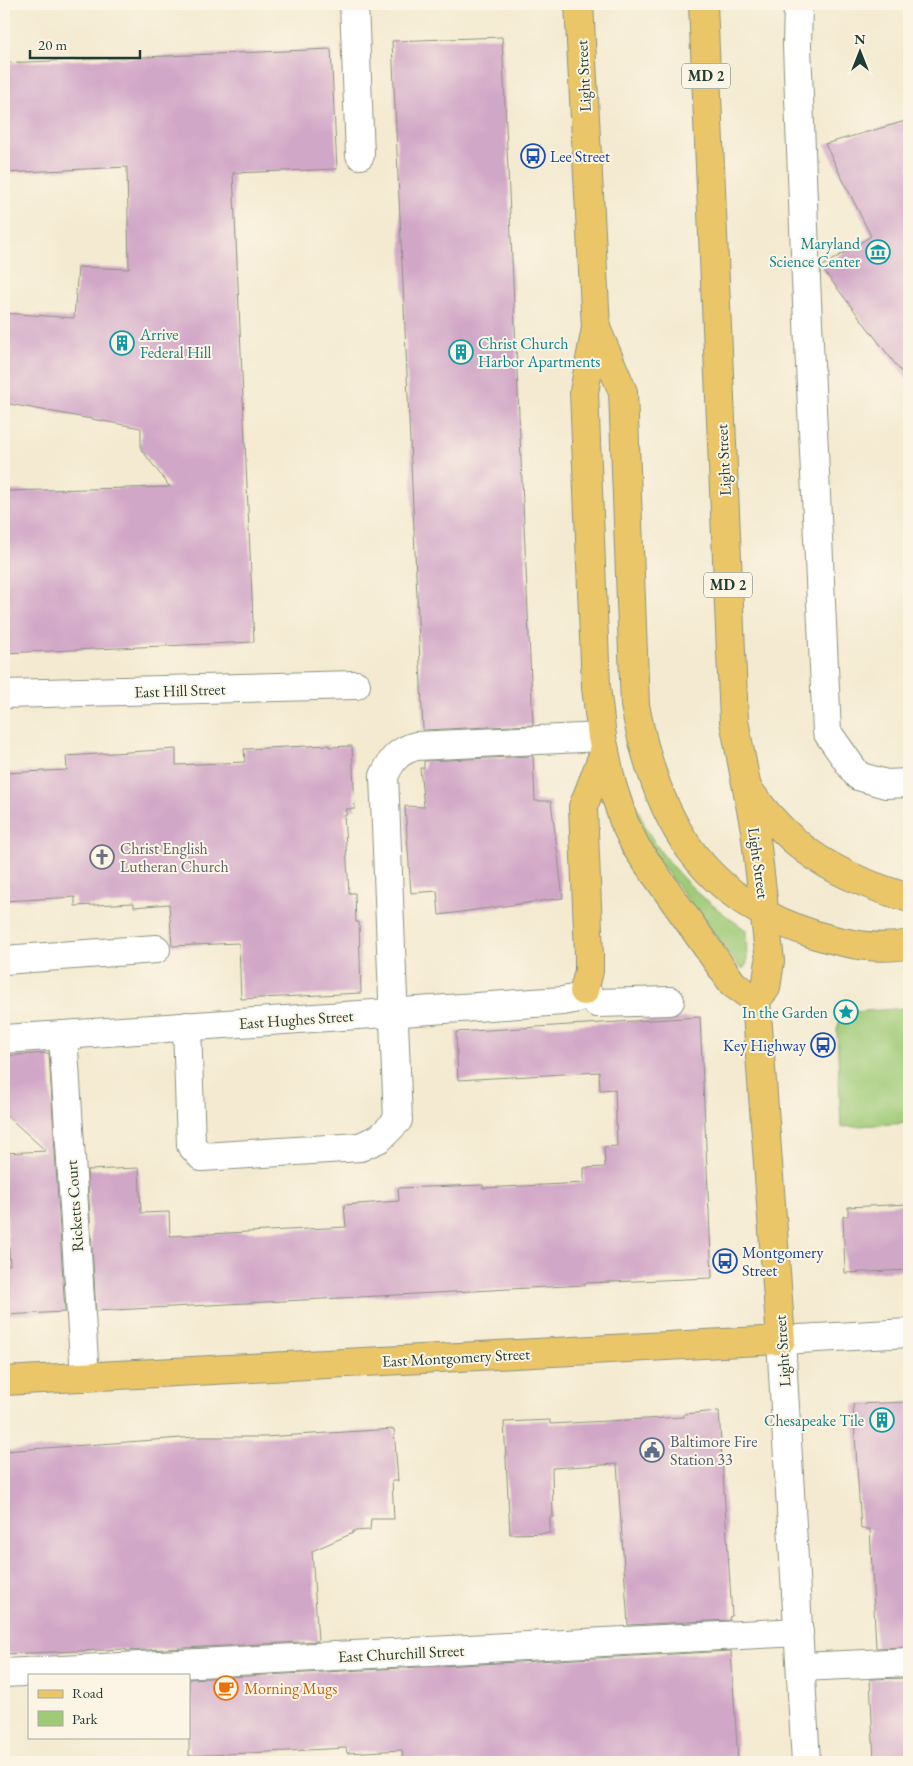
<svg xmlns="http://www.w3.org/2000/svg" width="913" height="1766" font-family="'EB Garamond',serif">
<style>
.green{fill:#9fca77;stroke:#5f8456}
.building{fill:#d1a7c7}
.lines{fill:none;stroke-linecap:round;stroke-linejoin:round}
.minor-casing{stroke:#8a9482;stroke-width:30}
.major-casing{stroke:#8a9482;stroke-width:30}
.minor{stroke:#fff;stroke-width:28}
.major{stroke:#eac669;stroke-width:28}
.labels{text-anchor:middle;stroke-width:4;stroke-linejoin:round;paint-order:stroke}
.shield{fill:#fcf5e5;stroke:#617469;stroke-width:1}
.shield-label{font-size:15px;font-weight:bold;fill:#1f3d34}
.street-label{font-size:16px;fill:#1f3d34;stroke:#fcf5e5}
.transit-label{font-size:16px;fill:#164399;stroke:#fcf5e5;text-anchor:start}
.culture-label{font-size:16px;fill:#0d838f;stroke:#fcf5e5;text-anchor:end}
.worship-label{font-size:16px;fill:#5b616d;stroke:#fcf5e5;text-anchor:start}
.service-label{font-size:16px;fill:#4e5e75;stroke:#fcf5e5;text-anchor:start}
.food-label{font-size:16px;fill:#c56008;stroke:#fcf5e5;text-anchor:start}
</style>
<rect width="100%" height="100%" fill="#fcf5e5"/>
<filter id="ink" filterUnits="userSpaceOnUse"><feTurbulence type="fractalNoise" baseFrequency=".02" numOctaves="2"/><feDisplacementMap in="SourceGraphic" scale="10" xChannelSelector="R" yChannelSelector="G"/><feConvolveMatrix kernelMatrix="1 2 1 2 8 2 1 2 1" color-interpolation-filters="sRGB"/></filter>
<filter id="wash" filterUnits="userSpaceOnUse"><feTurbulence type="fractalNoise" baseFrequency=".0096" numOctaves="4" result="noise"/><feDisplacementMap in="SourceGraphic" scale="20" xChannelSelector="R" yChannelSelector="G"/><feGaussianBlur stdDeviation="1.12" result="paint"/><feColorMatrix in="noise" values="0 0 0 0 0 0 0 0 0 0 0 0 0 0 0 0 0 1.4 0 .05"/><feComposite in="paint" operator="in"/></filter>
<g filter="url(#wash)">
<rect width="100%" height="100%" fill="#f4ead1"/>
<g class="green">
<path d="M 623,775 C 627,779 641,819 647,830 C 671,873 707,903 746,930 L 747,963 L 744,968 L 740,968 L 644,842 Z"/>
<polygon points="909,1008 909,1123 841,1127 837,1030 839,1022 851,1012"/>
</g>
<g id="blocks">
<g class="building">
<polygon points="502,37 533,725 423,730 392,41"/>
<polygon points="331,49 337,169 233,173 254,642 4,653 4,491 170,487 141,449 141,428 4,403 4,313 74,318 78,267 129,269 127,167 4,173 4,63"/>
<polygon points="909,120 909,382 821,267 871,236 825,144"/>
<polygon points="329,745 329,747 352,746 355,809 346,809 347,815 344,815 349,893 355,893 356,922 359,922 361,993 241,999 239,943 172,946 169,904 134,907 134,903 75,906 75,897 4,901 4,773 67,770 66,756 176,749 176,765 245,762 244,749"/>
<polygon points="533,756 535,801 551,801 563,898 439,915 437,891 411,893 405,806 424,807 420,768 424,768 424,761"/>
<polygon points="700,1017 712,1278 585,1283 585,1285 96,1311 87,1170 139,1168 141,1213 169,1212 170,1236 346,1227 344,1205 399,1201 398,1188 483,1185 483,1188 584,1183 584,1168 605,1167 604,1147 617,1146 615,1089 600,1090 599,1072 458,1080 456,1032"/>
<polygon points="49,1053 65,1312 4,1315 4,1265 10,1265 4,1188 4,1153 46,1151 4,1113 4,1056"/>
<polygon points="909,1204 909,1270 845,1273 843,1216 848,1216 848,1207"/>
<polygon points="909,1402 909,1647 876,1648 870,1529 861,1529 853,1404"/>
<polygon points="719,1411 732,1616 729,1617 730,1620 628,1625 617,1464 552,1468 553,1517 550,1517 550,1533 510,1534 504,1422 550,1420 550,1424 684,1417 684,1414"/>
<polygon points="394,1429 398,1481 392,1481 394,1519 371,1519 370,1530 353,1531 353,1533 312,1551 318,1641 126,1651 126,1649 4,1654 4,1451 195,1437 264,1437"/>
<polygon points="731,1651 738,1762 403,1762 402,1750 347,1753 346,1748 189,1756 189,1679"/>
<polygon points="909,1678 909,1762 874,1762 870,1679"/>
</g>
</g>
</g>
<g filter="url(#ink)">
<use href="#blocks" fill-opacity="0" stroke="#8a9482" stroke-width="1"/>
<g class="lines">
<g class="minor-casing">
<g id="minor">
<polyline points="354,4 360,155"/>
<polyline points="798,4 797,46 806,279 827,732 858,776 886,784 909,783"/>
<polyline points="4,694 356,685"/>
<polyline points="4,960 156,949"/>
<path d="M 187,1026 L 191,1145 L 202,1157 L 360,1147 L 380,1138 L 398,1120 L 384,776 C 392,759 398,751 416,746 L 602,737"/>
<polyline points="63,1035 85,1377"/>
<polyline points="4,1039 563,1001 578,998 584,991 597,1003 670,1001"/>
<polyline points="801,1667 909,1662"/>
<polyline points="4,1673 799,1632"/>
<polyline points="806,1762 781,1340 909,1333"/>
</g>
</g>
<g class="major-casing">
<g id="major">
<polyline points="579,4 596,328 584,392 596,687 602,737 612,785 624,822 636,847 733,984 756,1000"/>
<path d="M 596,328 L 623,392 L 635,705 C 656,819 700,899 816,935 C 846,944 879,951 909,944"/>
<path d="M 751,793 C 795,853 839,877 909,898"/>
<polyline points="584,991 589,971 589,955 583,807 605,750"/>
<polyline points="4,1381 781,1340 756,1000 766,988 770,961 755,830 734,721 703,4"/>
</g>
</g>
<use href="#minor" class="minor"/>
<use href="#major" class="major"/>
</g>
</g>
<defs>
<g id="bus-ring" transform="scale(1.25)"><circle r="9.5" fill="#fcf5e5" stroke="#1a4fb4" stroke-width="1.5"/><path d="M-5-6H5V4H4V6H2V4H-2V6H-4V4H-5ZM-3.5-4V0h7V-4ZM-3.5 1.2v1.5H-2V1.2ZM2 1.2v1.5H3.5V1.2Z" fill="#1a4fb4"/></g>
<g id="museum-ring" transform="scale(1.25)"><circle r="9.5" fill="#fcf5e5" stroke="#0f9aa8" stroke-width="1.5"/><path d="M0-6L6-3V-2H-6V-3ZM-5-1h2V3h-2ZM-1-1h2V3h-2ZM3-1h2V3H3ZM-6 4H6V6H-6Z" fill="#0f9aa8"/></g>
<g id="building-ring" transform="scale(1.25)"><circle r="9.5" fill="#fcf5e5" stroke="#0f9aa8" stroke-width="1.5"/><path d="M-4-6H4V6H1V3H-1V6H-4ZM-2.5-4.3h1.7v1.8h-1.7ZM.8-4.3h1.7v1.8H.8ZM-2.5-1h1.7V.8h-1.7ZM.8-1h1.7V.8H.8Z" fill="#0f9aa8"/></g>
<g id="church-ring" transform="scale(1.25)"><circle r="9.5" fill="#fcf5e5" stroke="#6b7280" stroke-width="1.5"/><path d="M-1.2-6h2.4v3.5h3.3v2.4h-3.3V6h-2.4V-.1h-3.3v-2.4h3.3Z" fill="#6b7280"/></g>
<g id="sight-ring" transform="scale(1.25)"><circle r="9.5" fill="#fcf5e5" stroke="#0f9aa8" stroke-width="1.5"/><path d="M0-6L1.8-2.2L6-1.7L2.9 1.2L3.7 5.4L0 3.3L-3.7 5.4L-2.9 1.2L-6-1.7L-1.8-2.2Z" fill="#0f9aa8"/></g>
<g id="civic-ring" transform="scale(1.25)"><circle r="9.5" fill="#fcf5e5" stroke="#5c6f8a" stroke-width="1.5"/><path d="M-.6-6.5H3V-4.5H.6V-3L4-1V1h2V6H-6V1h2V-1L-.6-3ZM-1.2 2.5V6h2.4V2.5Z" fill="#5c6f8a"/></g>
<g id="cafe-ring" transform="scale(1.25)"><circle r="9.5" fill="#fcf5e5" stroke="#e8710a" stroke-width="1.5"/><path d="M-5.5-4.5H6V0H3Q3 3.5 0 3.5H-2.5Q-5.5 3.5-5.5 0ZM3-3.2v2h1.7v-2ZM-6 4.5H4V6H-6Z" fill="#e8710a"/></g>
</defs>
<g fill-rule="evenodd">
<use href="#bus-ring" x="533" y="156"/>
<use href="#museum-ring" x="878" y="252"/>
<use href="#building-ring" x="122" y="343"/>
<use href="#building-ring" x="461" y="352"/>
<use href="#church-ring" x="102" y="857"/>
<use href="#sight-ring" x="846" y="1012"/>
<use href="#bus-ring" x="823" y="1045"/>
<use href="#bus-ring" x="725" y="1261"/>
<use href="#building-ring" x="882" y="1420"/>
<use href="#civic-ring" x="652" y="1450"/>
<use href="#cafe-ring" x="226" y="1688"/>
</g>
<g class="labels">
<g class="shield">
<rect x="682" y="63.5" width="48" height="25" rx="4"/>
<rect x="704" y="572.5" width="48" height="25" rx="4"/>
</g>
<g class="shield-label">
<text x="706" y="81">MD 2</text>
<text x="728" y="590">MD 2</text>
</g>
<g class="street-label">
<text transform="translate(583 76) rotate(-93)" y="6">Light Street</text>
<text transform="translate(723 460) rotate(-93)" y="6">Light Street</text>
<text transform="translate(180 690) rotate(-2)" y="6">East Hill Street</text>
<text transform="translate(759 863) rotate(82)" y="6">Light Street</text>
<text transform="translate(296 1019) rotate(-4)" y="6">East Hughes Street</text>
<text transform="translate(74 1206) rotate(-94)" y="6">Ricketts Court</text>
<text transform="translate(782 1351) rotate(-94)" y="6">Light Street</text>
<text transform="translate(456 1357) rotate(-3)" y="6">East Montgomery Street</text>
<text transform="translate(401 1653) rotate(-3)" y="6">East Churchill Street</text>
</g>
<g class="transit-label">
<text x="550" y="162">Lee Street</text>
<text x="806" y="1051" text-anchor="end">Key Highway</text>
<text x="742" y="1258">Montgomery<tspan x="742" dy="18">Street</tspan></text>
</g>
<g class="culture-label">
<text x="860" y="249">Maryland<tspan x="860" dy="18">Science Center</tspan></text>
<text x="140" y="340" text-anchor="start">Arrive<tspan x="140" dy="18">Federal Hill</tspan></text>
<text x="478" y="349" text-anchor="start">Christ Church<tspan x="478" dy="18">Harbor Apartments</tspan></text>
<text x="828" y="1018">In the Garden</text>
<text x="864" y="1426">Chesapeake Tile</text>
</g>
<g class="worship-label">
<text x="120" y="854">Christ English<tspan x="120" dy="18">Lutheran Church</tspan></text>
</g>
<g class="service-label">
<text x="670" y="1447">Baltimore Fire<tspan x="670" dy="18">Station 33</tspan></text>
</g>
<g class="food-label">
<text x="244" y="1694">Morning Mugs</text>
</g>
</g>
<rect width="913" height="1766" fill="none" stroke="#fcf5e5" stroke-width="20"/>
<rect x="28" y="1674" width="162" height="65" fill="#fcf5e5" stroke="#a4ab9e"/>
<rect x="38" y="1690" width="25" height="8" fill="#eac669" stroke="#a4ab9e"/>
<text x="72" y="1698" font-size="15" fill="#1f3d34">Road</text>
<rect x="38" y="1711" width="25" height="15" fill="#9fca77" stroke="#a4ab9e"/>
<text x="72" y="1724" font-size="15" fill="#1f3d34">Park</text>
<g transform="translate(860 52)" stroke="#fcf5e5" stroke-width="4" paint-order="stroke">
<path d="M0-4L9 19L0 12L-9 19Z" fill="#1f3d34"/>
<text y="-8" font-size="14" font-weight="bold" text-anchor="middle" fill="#1f3d34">N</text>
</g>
<path d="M30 50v8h110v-8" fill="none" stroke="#1f3d34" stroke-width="2.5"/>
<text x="38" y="50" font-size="15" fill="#1f3d34" stroke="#fcf5e5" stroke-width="4" paint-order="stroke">20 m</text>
</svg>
